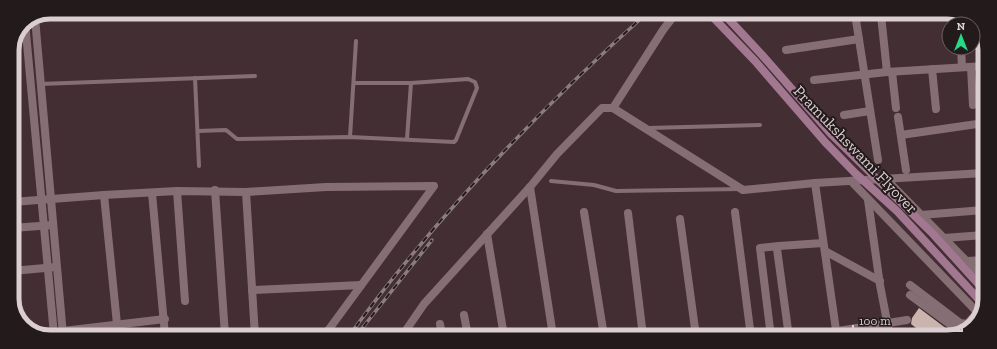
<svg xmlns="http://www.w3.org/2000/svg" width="997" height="349" font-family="'Zilla Slab',serif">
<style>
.building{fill:#ccb4ae}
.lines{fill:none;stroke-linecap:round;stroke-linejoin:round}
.service{stroke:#866f74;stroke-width:4}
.minor{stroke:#866f74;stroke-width:8}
.tertiary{stroke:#866f74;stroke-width:8}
.secondary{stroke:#a27790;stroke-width:8}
.rail-casing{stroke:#8c7c7f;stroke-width:3.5}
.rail{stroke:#231a1c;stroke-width:2;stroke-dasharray:6;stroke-linecap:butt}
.labels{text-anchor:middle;stroke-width:4;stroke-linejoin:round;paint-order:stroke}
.street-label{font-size:16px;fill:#dbced0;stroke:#231a1c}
.rim{fill:none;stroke:#dbced0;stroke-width:5}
</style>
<rect width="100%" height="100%" fill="#432f33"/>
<polygon class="building" points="919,308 947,329 943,337 915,337 920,331 911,324 912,318"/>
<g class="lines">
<g class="service">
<polyline points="195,78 199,166"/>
<polyline points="40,84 255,76"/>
<polyline points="649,128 760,125"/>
<polyline points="198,131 226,130 237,139 350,137 454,142 456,140 477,88 475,82 468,79 411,83 354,83"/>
<polyline points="350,137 356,41"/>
<polyline points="407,139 411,83"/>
<polyline points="551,181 594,185 616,191 740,189"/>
</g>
<g class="minor">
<polyline points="855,14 878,160"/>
<polyline points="881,15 887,72"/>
<polyline points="961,48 962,67"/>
<polyline points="786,50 859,39"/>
<polyline points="971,67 973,105"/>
<polyline points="932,69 936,109"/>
<polyline points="892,72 896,108"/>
<polyline points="814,80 887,72 985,66"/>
<polyline points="613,108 663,30 676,13"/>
<polyline points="844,115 870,111"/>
<polyline points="898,117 906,170"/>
<polyline points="901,135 984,123"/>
<polyline points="886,179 983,278"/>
<polyline points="851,181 980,315"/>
<polyline points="815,183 837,337"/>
<polyline points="530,187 553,336"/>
<polyline points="215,190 225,335"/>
<polyline points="177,191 185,301"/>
<polyline points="246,192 255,336"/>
<polyline points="152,193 165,335"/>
<polyline points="104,195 117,324"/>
<polyline points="868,200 880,285 890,337"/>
<polyline points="12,202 104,195 177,191 246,192 326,187 434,186 324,336"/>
<polyline points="584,212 604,336"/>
<polyline points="735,212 751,337"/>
<polyline points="628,213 643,336"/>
<polyline points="921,215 984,210"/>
<polyline points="680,219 696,336"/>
<polyline points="12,228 53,225"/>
<polyline points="487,234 504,336"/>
<polyline points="944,238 984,235"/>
<polyline points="825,251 880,281"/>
<polyline points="968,261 983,260"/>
<polyline points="12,271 56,267"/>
<polyline points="910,285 960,323 967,324 978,312"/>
<polyline points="252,290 361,285"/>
<polyline points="910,295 955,328 948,337"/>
<polyline points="464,315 468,336"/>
<polyline points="440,324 442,336"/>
<polyline points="63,331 165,319"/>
<polyline points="402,336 424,304 530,187 557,154 602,108 613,108 743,190 815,183 984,173"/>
<polyline points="771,337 760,248 779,246"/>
<polyline points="789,337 777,249 779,246 823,243"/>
<polyline points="800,337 907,320"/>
</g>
<g class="tertiary">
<polyline points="35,18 63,335"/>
<polyline points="25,22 54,335"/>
</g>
<g class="secondary">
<polyline points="709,13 755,61 825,142 855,173 897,211 983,304"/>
<polyline points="723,13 762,55 832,135 933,234 983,289"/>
</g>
<g class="rail-casing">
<g id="rail">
<path d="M 349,336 C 435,217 538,111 647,13"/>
<polyline points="356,336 432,240"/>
</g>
</g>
<use href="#rail" class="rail"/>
</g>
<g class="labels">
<g class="street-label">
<text transform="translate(856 149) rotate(46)" y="6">Pramukshswami Flyover</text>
</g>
</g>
<path d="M0 0H997V349H0ZM50 19H947A31 31 0 0 1 978 50V299A31 31 0 0 1 947 330H50A31 31 0 0 1 19 299V50A31 31 0 0 1 50 19Z" fill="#231a1c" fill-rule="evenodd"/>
<path class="rim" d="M50 19H947A31 31 0 0 1 978 50V299A31 31 0 0 1 947 330H50A31 31 0 0 1 19 299V50A31 31 0 0 1 50 19Z"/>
<g transform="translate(961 36)"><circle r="19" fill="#231a1c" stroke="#6d6264"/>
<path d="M0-3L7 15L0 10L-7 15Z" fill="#27d885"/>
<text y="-6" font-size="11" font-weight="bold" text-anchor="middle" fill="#dbced0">N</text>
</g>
<path d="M853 325v6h109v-6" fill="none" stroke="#dbced0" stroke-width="2"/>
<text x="859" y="325" font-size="12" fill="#dbced0" stroke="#231a1c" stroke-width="3" paint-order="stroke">100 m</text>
</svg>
